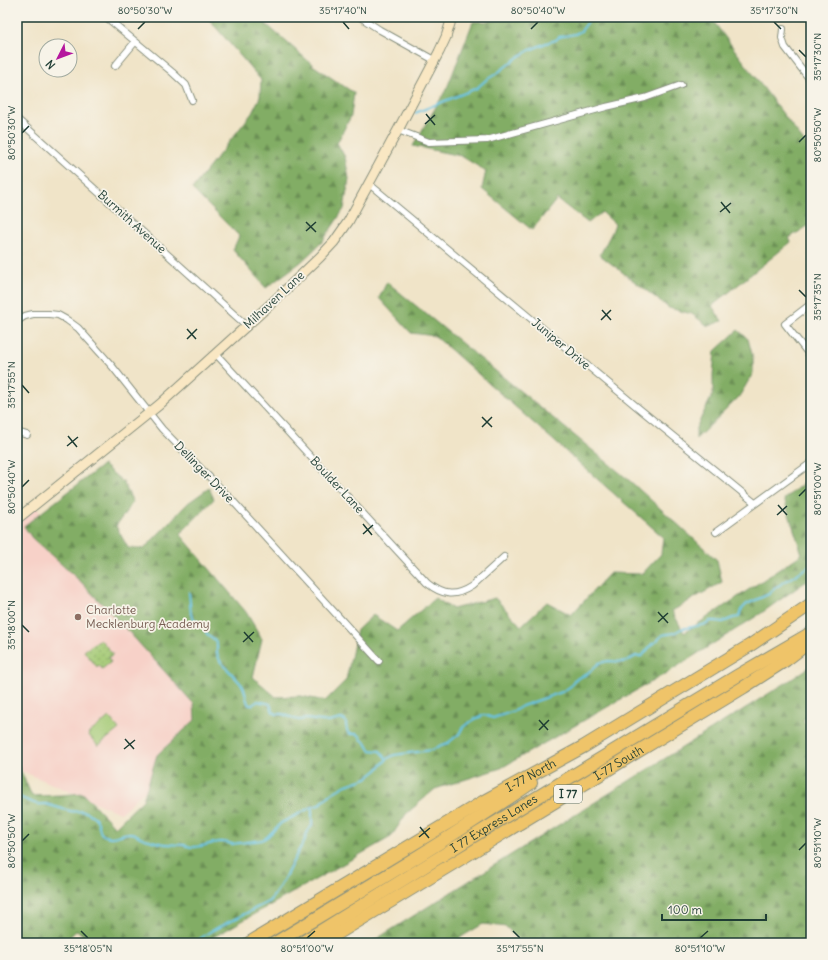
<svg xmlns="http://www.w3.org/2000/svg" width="828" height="960" font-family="Delius,sans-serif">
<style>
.built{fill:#f7d1c8}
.forest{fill:url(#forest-firs);stroke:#50754c}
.park{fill:url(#park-dots);stroke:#618354}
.pitch{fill:#a3c973;stroke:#618354}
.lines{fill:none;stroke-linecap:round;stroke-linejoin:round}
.stream{stroke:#67c4e5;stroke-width:2}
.street-casing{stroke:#88907e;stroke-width:8}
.secondary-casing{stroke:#88907e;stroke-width:11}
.highway-casing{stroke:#88907e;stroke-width:14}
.street{stroke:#fff;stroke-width:6}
.secondary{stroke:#f9e7c3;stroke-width:9}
.highway{stroke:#efc469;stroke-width:12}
.ticks{fill:none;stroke:#1f3d34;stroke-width:1.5}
.education-dot{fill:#8d6e63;stroke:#f7f3e8;stroke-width:1.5}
.labels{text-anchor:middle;stroke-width:3.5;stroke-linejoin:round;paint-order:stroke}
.shield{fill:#f7f3e8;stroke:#60746a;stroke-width:1}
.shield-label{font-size:11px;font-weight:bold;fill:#1f3d34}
.street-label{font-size:12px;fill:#1f3d34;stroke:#f7f3e8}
.education-label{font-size:12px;fill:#785e54;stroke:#f7f3e8;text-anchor:start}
.neatline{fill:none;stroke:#1f3d34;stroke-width:1.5}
.ticks-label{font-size:10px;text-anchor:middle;fill:#1f3d34}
</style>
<defs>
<pattern id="forest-firs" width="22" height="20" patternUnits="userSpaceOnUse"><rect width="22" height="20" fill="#82ad65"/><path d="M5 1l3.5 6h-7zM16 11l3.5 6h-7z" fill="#6a8e54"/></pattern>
<pattern id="park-dots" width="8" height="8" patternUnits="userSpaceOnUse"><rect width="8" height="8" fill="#a3c973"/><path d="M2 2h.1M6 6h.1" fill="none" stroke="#84a45f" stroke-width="1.8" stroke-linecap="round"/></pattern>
</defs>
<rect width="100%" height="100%" fill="#f7f3e8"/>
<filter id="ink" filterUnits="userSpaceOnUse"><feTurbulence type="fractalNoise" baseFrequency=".025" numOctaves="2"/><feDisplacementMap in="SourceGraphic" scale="8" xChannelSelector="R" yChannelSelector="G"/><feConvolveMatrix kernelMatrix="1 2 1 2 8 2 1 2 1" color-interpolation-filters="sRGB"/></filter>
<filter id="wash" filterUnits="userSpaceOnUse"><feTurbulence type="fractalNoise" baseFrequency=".012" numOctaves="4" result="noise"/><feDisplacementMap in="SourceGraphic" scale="16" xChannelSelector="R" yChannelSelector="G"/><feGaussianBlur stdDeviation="0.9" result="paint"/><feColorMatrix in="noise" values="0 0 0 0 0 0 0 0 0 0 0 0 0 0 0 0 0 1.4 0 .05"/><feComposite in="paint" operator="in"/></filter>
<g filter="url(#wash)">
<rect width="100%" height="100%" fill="#f0e4c8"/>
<polygon class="built" points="34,505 230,715 120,813 17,769 17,519"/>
<g class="forest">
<polygon points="207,17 261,17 267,25 314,66 354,93 351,116 337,143 345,157 349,179 344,209 322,242 301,262 266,288 233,250 239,236 192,189 252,113 260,97 261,80"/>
<polygon points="542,17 710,17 811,151 811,224 789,238 791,242 712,306 722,321 708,326 692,314 669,308 600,255 612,232 615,224 602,212 588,223 557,199 532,230 482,189 486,171 461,156 413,146 447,88 473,22 539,18"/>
<polygon points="387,282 630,481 717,560 722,582 672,611 684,633 802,554 784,499 810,478 811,479 811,578 760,614 670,671 501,768 435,789 406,814 391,837 203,943 92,943 77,930 63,943 19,943 17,941 17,763 32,796 62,795 83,793 115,827 143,800 157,755 195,720 194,704 128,631 80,581 32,538 24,526 103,465 123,482 133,502 116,526 128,548 144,549 188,503 209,488 214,499 180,534 246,612 262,639 253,677 276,697 301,696 325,701 346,680 357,630 373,615 397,631 435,598 453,609 495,598 521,626 547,602 571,615 610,573 642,574 661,554 663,537 435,336 411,333 379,298"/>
<polygon points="738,330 748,339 753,358 753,373 739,397 696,439 696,428 713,394 713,375 715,351"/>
<polygon points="811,666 811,714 803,720 811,732 811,943 522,943 506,927 483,924 451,943 370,943 792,679"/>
</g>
<polygon class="park" points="100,639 113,654 108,658 111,662 102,669 99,665 97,667 84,651"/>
<polygon class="pitch" points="109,717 119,729 98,746 88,734"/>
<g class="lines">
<g class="stream">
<polyline points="415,113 477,88 486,80 496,74 518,57 530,50 546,43 556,40 559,37 575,34 581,31 587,23 589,17"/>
<path d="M 189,592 L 191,615 L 195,620 L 202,625 L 207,634 L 215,640 L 217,645 L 217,653 L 220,661 L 242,685 C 246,691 245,699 249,705 L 252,705 L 258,701 C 263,703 266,702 270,704 L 273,712 L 277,714 L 283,714 L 295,719 L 299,720 L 307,719 L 329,722 L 341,719 L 345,720 C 347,724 345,729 349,734 L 357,734 L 360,736 L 361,739 L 366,743 L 370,750 L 380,751 L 387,759"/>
<path d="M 17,797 C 24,798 30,802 37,804 C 41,805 45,803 49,805 C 56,807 63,809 70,811 C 80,813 81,808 93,816 C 105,825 93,835 110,837 C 117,838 124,832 131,833 C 136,833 140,838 145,839 C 150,840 155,842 160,843 C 168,845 176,844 184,845 C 187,846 190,847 193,847 C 208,847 217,838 232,844 L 262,840 L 267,837 L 281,823 L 312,807 L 319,805 L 332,793 L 346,785 L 367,778 L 377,770 L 387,759 L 394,755 L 432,750 L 441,745 L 448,743 L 459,734 L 463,727 L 475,719 L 484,715 L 493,718 L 514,711 L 522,706 L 562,692 L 571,686 L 574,680 L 587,674 L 599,663 L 608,661 L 625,662 L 636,656 L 639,657 L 643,655 L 652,644 L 657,641 L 662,635 L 674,633 L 681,629 L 707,624 L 710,621 L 716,621 L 723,622 L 733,618 L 739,617 L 741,610 L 747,604 L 769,594 L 775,588 L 800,572 L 808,567 L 811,567"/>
<path d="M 194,943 L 211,931 L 268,902 C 278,894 289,868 296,856 C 298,851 301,847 304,842 C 307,835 306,831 312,826 L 312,807"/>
</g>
</g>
</g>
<g filter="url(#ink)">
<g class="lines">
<g class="street-casing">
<g id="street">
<polyline points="106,17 172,72 186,85 192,100"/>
<polyline points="360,17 380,30 434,60"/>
<polyline points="783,29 782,38 785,47 811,81"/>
<polyline points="115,66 135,42"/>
<polyline points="17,119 247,326"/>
<polyline points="398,130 429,142 487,140 606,107 645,98 681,85"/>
<polyline points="368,183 636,406 755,503"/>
<polyline points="811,304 785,324 811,357"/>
<polyline points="17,321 25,316 33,314 49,314 58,315 67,320 78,328 112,366 162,429 231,499 379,661"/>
<path d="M 216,354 L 427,583 C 443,596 455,597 472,586 L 504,557"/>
<polyline points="17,432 27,435"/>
<polyline points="716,532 811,463"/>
</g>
</g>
<g class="secondary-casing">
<polyline id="secondary" points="17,519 159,405 274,301 320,257 334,242 348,222 398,130 439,52 446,37 452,17"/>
</g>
<g class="highway-casing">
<g id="highway">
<path id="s1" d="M 249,943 L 486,800 L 583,747 L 749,646 L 811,604"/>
<path d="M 275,943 C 361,891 448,840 531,783"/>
<path id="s2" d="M 301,943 L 493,824 L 737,676 L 811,633"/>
<path id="s3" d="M 322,943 L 744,687 L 786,660 L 811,641"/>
</g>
</g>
<use href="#street" class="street"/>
<use href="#secondary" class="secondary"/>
<use href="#highway" class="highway"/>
</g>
</g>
<path class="ticks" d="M 343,22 L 349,29M 774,22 L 781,29M 138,29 L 145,22M 531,29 L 538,22M 799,50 L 806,57M 426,114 L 435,125M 425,124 L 435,115M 22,133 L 29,126M 799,142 L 806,135M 721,202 L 730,213M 720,212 L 731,203M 306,222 L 316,232M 306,231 L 316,222M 799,290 L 806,297M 602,310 L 611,320M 601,320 L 611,310M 187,329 L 196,339M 187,339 L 197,329M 22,385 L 29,393M 482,417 L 492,427M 482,427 L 492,417M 68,436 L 77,447M 67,446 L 78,437M 22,487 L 29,480M 799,496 L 806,489M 778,505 L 787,515M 777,515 L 787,506M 363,524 L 372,535M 363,534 L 373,525M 658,612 L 668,623M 658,622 L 668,613M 22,625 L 29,632M 244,632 L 253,642M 243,642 L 254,632M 539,720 L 548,730M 539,730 L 549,720M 125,739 L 134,749M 124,749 L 135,740M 420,827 L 429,838M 419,837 L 430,828M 22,841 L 29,834M 799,850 L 806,843M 81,931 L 88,938M 513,931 L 520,938M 307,938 L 315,931M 700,938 L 708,931"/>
<circle class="education-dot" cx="78" cy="617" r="4"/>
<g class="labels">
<rect class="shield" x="554" y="785" width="28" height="18" rx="3"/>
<g class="shield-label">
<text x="568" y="798">I 77</text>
</g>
<g class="street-label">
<text transform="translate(132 222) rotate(42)" y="4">Burmith Avenue</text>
<text transform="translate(274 300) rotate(-43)" y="4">Milhaven Lane</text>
<text transform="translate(561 344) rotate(40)" y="4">Juniper Drive</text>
<text transform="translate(204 472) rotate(46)" y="4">Dellinger Drive</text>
<text transform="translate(337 485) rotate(47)" y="4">Boulder Lane</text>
<text dy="4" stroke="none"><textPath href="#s3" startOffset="347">I-77 South</textPath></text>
<text dy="4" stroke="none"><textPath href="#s1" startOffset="328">I-77 North</textPath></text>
<text dy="4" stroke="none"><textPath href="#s2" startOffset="227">I 77 Express Lanes</textPath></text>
</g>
<g class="education-label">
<text x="86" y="614">Charlotte<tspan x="86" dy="14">Mecklenburg Academy</tspan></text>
</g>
</g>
<rect width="828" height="960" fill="none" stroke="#f7f3e8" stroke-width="44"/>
<g transform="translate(58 58) rotate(228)"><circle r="19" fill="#f7f3e8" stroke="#a1aaa0"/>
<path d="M0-3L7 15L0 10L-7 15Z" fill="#b5179e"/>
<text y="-6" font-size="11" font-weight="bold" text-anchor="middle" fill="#1f3d34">N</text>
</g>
<path d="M662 914v6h104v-6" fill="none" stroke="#1f3d34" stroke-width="2"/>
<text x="668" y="914" font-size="12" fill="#1f3d34" stroke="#f7f3e8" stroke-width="3" paint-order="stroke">100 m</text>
<rect x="22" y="22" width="784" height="916" class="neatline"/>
<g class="ticks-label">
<text x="145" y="14">80°50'30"W</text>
<text x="343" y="14">35°17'40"N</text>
<text x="538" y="14">80°50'40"W</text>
<text x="774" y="14">35°17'30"N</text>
<text transform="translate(817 57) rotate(-90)" y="4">35°17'30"N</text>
<text transform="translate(11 133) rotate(-90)" y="4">80°50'30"W</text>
<text transform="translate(817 135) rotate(-90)" y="4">80°50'50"W</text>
<text transform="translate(817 297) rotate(-90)" y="4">35°17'35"N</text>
<text transform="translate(11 385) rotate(-90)" y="4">35°17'55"N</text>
<text transform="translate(11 487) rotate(-90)" y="4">80°50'40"W</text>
<text transform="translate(817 489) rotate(-90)" y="4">80°51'00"W</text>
<text transform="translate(11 625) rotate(-90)" y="4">35°18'00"N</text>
<text transform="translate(11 841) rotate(-90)" y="4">80°50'50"W</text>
<text transform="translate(817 843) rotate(-90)" y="4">80°51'10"W</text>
<text x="88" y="952">35°18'05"N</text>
<text x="307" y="952">80°51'00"W</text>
<text x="520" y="952">35°17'55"N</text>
<text x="700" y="952">80°51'10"W</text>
</g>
</svg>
